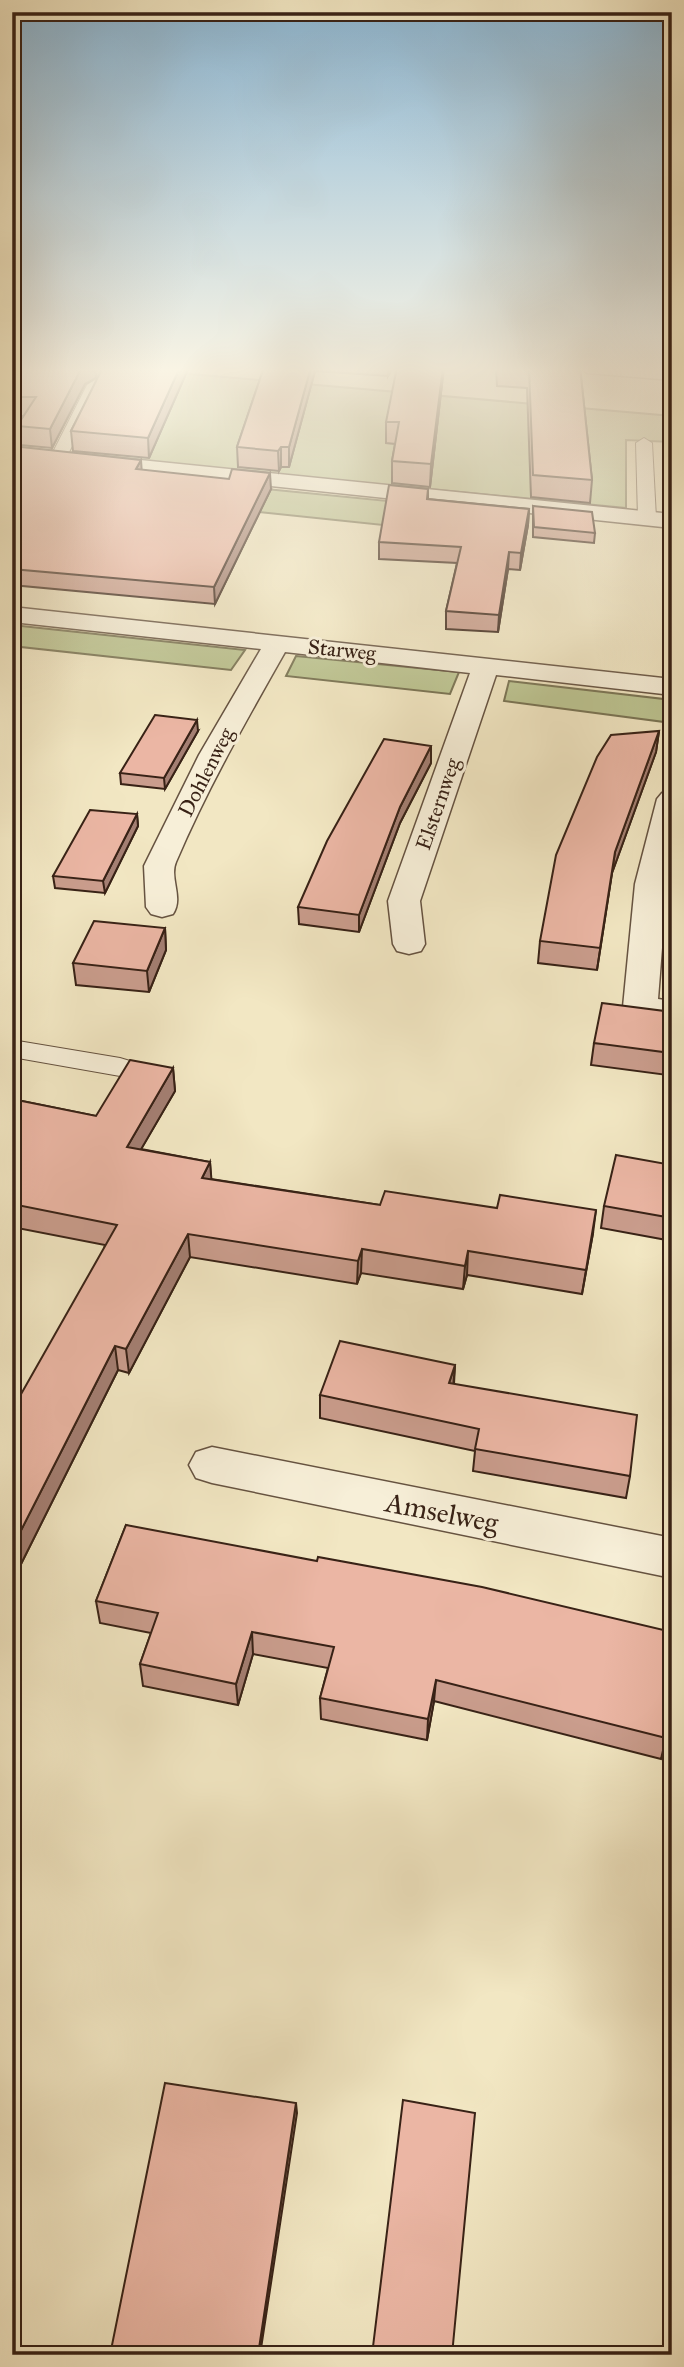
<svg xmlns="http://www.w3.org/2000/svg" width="684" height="2367" font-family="'IM FELL Great Primer',serif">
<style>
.green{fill:#bdc592;stroke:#7a7454;stroke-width:2}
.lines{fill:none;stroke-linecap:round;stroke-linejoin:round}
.lane-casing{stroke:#665341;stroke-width:2}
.street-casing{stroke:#665341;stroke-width:3}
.lane{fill:#f7efd8;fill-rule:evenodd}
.street{fill:#f7efd8;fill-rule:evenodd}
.wall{fill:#ca9d8d;stroke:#382216;stroke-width:2}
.shaded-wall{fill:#a47f73;stroke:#382216;stroke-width:2}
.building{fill:#ebb6a4;stroke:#382216;stroke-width:2}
.labels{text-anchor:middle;stroke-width:6;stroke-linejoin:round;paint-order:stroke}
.far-street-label{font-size:21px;fill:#382216;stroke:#f7efd8}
.near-street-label{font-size:28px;fill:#382216;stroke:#f7efd8}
</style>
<rect width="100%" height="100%" fill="#f2e7c3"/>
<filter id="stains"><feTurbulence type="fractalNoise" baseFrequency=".00286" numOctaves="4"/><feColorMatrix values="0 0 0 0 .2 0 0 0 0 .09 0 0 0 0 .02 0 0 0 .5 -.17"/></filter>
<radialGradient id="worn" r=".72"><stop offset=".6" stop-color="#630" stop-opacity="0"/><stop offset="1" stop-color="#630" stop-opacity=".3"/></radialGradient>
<g class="green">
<polygon points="133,369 672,416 672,442 626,440 626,508 76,455 111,383"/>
<polygon points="266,489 398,502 383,525 249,511"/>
<polygon points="12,625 245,650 231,670 12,646"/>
<polygon points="296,656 459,672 450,694 286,676"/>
<polygon points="509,681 672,700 672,723 504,701"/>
</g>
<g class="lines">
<g class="lane-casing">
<g id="lane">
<polygon points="95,380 103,385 66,458 58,463 52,461 50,458 87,385"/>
<polygon points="644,438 652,443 656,518 647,523 638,518 636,443"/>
<polygon points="12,1040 120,1058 130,1061 134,1067 130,1073 120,1076 12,1057"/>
</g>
</g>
<g class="street-casing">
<g id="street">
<polygon points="578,367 672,368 672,380 587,373"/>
<polygon points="12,447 672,514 672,528 12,459"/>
<path d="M 12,607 L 672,679 L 672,695 L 496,675 L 420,901 L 425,944 L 421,951 L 409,954 L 397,951 L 393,944 L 388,901 L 470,673 L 285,652 C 246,721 207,789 176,862 C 169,878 184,898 173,914 L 162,917 L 151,914 L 146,907 L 144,866 L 199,755 L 261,649 L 12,622 Z"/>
<polygon points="672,790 672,862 667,884 658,999 672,1001 672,1022 628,1014 623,1007 635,884 657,799 662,793"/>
<polygon points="212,1447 672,1538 672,1578 212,1483 196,1478 189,1465 196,1452"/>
</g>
</g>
<use href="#lane" class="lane"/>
<use href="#street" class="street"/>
</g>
<g class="wall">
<polygon points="24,367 189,367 149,458 73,451 71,431 98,379 96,378 85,384 52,448 20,445 17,426 24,416 12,416 12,377"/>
<polygon points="262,367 393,367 388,376 315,371 289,467 281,467 279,471 238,467 237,447 264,367"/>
<polygon points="444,367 430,487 392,483 392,461 395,444 386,443 386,422"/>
<polygon points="496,367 580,367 592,480 590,503 531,497 527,388 497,386"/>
<polygon points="12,446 141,470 271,489 215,604 12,585"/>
<polygon points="428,489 428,499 529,509 528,525 520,570 508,569 498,632 446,629 446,611 457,563 379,559 379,542"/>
<polygon points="533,506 595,533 594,543 533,537"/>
<polygon points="198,731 165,789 121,784 120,773"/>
<polygon points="659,731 656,752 612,873 597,970 538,963 540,941"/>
<polygon points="431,763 400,823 359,932 299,924 298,907"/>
<polygon points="137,814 138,826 105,893 55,888 53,876"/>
<polygon points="165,928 166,950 149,992 76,985 73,963"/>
<polygon points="594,1043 672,1046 667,1075 591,1065"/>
<polygon points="173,1068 175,1091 141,1149 210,1162 211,1179 380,1205 593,1233 582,1294 467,1275 463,1289 361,1273 357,1284 190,1257 129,1373 118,1370 12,1582 105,1245 12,1227 12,1099 96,1116"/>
<polygon points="672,1165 672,1241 601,1228 604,1206"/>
<polygon points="455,1365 454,1384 630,1476 626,1498 473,1471 475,1451 320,1418 320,1395"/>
<polygon points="126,1525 666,1738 661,1759 434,1701 427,1740 321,1719 320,1698 328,1668 253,1654 238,1705 143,1686 140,1664 151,1633 100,1623 96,1601"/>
</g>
<g class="shaded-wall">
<polygon points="82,367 95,367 96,378 85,384 52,448 50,429"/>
<polygon points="180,367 189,367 149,458 148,438"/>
<polygon points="311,367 315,367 315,371 289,467 289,447"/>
<polygon points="388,367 393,367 388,376"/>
<polygon points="443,367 444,367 430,487 431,464"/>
<polygon points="281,447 281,467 279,471 278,451"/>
<polygon points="141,460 142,475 136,469"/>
<polygon points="270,473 271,489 215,604 214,587"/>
<polygon points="529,509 528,525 520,570 521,553"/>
<polygon points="509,552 508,569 498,632 499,615"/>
<polygon points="197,720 198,731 165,789 164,778"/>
<polygon points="659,731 656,752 612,873 597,970 615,852"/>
<polygon points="431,746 431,763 400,823 359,932 359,915 400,807"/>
<polygon points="137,814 138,826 105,893 103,881"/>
<polygon points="165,928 166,950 149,992 147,971"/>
<polygon points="173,1068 175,1091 129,1170 127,1147"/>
<polygon points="210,1162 212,1186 202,1178"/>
<polygon points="596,1210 593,1233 582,1294"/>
<polygon points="188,1234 190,1257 129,1373 126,1349"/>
<polygon points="362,1249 361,1273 357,1284 358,1261"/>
<polygon points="468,1251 467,1275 463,1289 465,1266"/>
<polygon points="115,1346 118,1370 12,1582 12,1548"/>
<polygon points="455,1365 453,1388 449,1383"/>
<polygon points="252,1632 253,1654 238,1705 236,1684"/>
<polygon points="436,1680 434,1701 427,1740 428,1719"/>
<polygon points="296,2103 297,2113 260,2355 258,2355"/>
</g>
<g class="building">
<polygon points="24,367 82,367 50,429 17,426 36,397 12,397 12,377"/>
<polygon points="103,367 180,367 148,438 71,431"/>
<polygon points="264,367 311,367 289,447 281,447 278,451 237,447"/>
<polygon points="397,367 443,367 431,464 392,461 399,422 386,422"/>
<polygon points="522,367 580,367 592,480 533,475 529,367"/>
<polygon points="12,446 141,460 136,469 229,479 232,469 270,473 214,587 12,569"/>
<polygon points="389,485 428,489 427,499 529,509 521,553 509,552 499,615 446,611 461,547 379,542"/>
<polygon points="533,506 592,512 595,533 534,527"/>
<polygon points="155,715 197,720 164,778 120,773"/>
<polygon points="659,731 615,852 600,948 540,941 556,855 597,757 611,735"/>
<polygon points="384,739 431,746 400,807 359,915 298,907 327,841"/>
<polygon points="90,810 137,814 103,881 53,876"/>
<polygon points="94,921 165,928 147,971 73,963"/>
<polygon points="602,1003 672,1012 671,1053 594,1043"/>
<polygon points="130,1060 173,1068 127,1147 210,1162 202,1178 380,1205 385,1191 497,1208 500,1195 596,1210 586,1270 468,1251 465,1266 362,1249 358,1261 188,1234 126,1349 115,1346 12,1548 12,1410 117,1225 12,1204 12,1099 96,1116"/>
<polygon points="616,1155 672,1165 672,1218 604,1206"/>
<polygon points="340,1341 455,1365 449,1383 637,1415 630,1476 475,1449 479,1429 320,1395"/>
<polygon points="126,1525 317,1561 318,1557 482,1587 672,1632 672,1705 666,1738 436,1680 428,1719 320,1698 334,1647 252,1632 236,1684 140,1664 158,1613 96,1601"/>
<polygon points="165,2083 296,2103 258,2355 110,2355"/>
<polygon points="403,2100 475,2113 452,2355 372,2355"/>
</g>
<linearGradient id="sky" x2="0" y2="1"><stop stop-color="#8bb8d7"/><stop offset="0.53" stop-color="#f9f4e4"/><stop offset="1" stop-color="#f9f4e4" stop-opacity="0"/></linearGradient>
<rect width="684" height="698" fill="url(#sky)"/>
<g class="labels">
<g class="far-street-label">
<text transform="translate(342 650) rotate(6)" y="7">Starweg</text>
<text transform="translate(206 772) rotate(-63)" y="7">Dohlenweg</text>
<text transform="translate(438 804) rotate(-71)" y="7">Elsternweg</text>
</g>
<g class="near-street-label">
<text transform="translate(442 1512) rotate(11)" y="10">Amselweg</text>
</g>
</g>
<rect width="684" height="2367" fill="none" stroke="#f2e7c3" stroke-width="42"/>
<rect x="14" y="14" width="656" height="2339" fill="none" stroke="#382216" stroke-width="3.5"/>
<rect x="21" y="21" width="642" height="2325" fill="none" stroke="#382216" stroke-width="2"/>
<rect width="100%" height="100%" filter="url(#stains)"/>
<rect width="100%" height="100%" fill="url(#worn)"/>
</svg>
